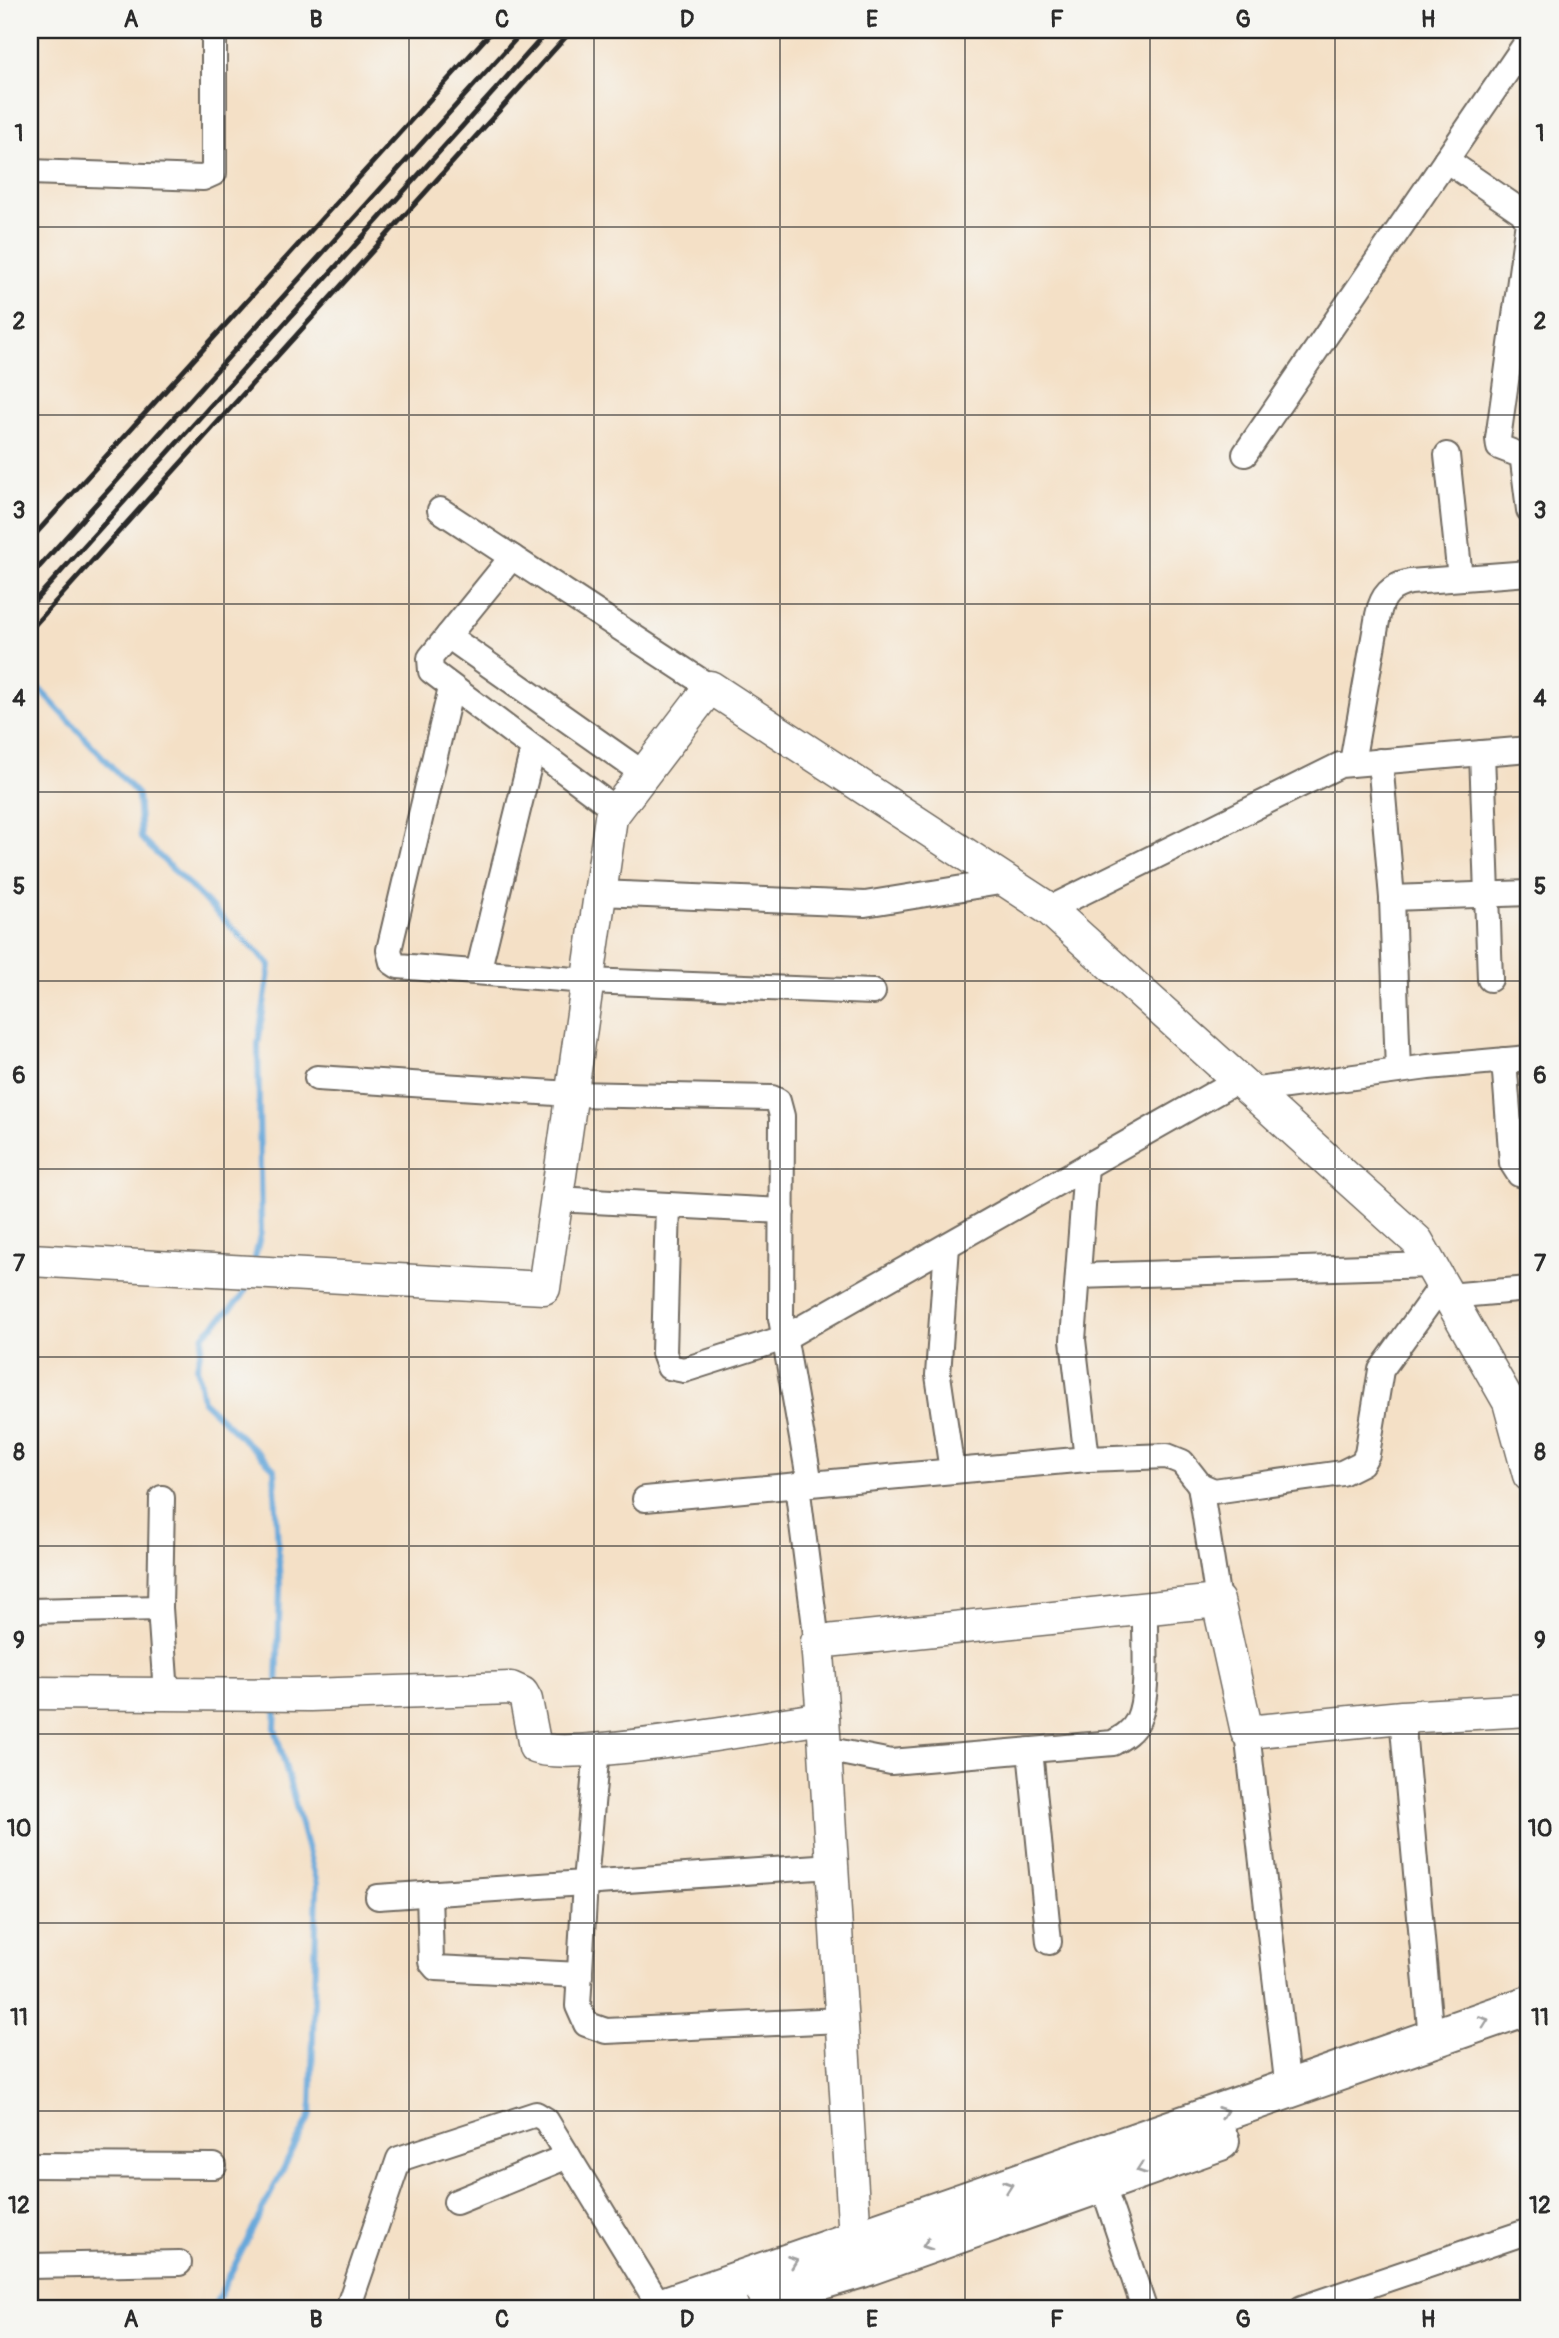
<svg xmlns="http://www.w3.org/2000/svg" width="1559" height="2338" font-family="Pangolin,sans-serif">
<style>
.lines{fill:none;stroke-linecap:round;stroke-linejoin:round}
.stream{stroke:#66a7da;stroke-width:6}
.minor-casing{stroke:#716a61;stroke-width:28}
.tertiary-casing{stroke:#716a61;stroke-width:35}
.primary-casing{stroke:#716a61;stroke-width:42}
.minor{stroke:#fff;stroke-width:24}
.tertiary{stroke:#fff;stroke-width:32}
.primary{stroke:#fff;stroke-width:38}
.rail{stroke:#2b2b2b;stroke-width:5}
.oneway{stroke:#a0a0a0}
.grid{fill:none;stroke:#2b2b2b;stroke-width:2;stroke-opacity:0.55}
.neatline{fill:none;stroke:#2b2b2b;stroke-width:2.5}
.grid-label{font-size:23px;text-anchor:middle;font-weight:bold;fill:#2b2b2b}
</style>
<rect width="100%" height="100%" fill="#f6f6f2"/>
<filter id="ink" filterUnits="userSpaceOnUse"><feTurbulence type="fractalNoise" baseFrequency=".0143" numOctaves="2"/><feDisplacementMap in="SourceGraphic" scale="14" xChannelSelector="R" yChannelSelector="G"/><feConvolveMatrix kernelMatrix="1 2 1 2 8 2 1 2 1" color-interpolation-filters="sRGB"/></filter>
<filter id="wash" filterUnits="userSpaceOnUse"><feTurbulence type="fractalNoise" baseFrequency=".00686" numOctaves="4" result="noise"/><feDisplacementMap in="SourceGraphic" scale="28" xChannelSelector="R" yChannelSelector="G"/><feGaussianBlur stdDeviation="1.57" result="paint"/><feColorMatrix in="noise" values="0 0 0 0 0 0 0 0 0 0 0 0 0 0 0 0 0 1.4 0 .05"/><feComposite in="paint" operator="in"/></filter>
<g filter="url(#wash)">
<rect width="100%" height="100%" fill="#f4e0c6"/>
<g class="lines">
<g class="stream">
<polyline points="33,682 138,795 141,838 270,965 258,1044 261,1232 254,1262"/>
<polyline points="251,1279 242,1297 204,1335 197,1367 203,1401 274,1468 280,1587 277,1687"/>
<polyline points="213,2308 311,2114 317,1884 275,1728 276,1705"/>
</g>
</g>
</g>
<g filter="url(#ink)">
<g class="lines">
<g class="minor-casing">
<g id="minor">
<polyline points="1446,160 1522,212 1528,222 1498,439 1499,447 1520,455 1523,461 1529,510"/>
<polyline points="30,172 203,178 214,173 214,30"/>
<polyline points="1245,454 1529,39"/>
<polyline points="1447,455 1460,578"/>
<polyline points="440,510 710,687"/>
<polyline points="512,557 430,658 431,671 616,810"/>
<polyline points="448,636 644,774"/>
<polyline points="451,688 389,950 392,962 398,966 587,981 873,992"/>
<polyline points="1482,753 1490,979"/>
<polyline points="1380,761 1392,898 1398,1071"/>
<path d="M 1352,763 L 1378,615 C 1382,595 1391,586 1410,582 L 1529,573"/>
<polyline points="600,893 865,904 1006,881"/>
<polyline points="1392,898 1529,893"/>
<polyline points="1049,909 1340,765 1529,749"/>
<polyline points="478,972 533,749"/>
<polyline points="1504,1060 1512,1163 1519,1174 1529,1175"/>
<polyline points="317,1078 571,1094 772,1098 778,1101 782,1116 781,1318 810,1484"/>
<polyline points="1250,1091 1428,1067 1529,1058"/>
<polyline points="1086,1166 1073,1340 1087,1459"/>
<polyline points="556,1199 782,1211"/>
<polyline points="668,1205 664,1353 669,1367 684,1370 784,1338 1238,1080"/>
<polyline points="947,1246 938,1375 952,1471"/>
<polyline points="1078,1276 1431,1265"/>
<polyline points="1448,1296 1529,1289"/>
<polyline points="797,1485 817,1642"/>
<polyline points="1200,1485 1218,1601"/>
<polyline points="162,1498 160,1608 166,1694"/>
<polyline points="645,1499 1087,1459 1167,1456 1182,1462 1200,1485 1214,1491 1342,1473 1362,1463 1367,1454 1381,1370 1442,1285"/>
<polyline points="30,1611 160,1608"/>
<polyline points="1402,1717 1431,2039"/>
<polyline points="1247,1732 1288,2090"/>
<polyline points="597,1749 585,1882 578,2006 586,2024 606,2031 841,2020"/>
<path d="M 825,1749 L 891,1762 L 1113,1743 C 1123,1737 1133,1731 1138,1720 C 1150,1694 1144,1639 1145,1608"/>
<polyline points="1030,1750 1049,1942"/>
<polyline points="429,1893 431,1962 436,1968 580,1975"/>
<polyline points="378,1897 832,1866"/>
<polyline points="30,2165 214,2166"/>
<polyline points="1102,2183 1144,2308"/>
<polyline points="456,2202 568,2156"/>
<polyline points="30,2266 179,2263"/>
<polyline points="348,2308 399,2159 536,2114 546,2120 661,2308"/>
<polyline points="736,2308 736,2305"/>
<polyline points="1302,2308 1529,2231"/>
</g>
</g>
<g class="tertiary-casing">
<g id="tertiary">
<polyline points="30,1260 544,1288 611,817 710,687 1049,909 1417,1241 1509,1402 1529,1475"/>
<path d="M 30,1693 L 310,1695 L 511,1688 L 522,1693 L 526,1700 L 535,1747 C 569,1763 773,1725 823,1718 L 817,1642 L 1218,1601 L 1247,1732 L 1402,1717 L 1529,1710"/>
<polyline points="823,1718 855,2239"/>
</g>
</g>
<g class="primary-casing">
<g id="primary">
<polyline points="767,2296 862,2268 1220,2141"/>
<polyline points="660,2308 1529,2005"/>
</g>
</g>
<use href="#minor" class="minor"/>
<use href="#tertiary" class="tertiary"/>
<use href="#primary" class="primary"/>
<g class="rail">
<polyline points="30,540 493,30"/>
<polyline points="30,577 524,30"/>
<polyline points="30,606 549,30"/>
<polyline points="30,630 572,30"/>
</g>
</g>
<defs><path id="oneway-chevron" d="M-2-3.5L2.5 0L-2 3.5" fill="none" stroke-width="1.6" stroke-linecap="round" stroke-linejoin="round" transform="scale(1.75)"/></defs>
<g class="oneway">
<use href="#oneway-chevron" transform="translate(1484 2021) rotate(-20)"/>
<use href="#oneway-chevron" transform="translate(1223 2112) rotate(-19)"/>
<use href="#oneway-chevron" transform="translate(1141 2169) rotate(161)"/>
<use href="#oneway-chevron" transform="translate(1008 2186) rotate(-19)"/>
<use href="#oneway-chevron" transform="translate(927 2245) rotate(161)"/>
<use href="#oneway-chevron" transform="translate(793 2261) rotate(-20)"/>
</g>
</g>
<path class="grid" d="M 224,30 L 224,2308M 409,30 L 409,2308M 594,30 L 594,2308M 780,30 L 780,2308M 965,30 L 965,2308M 1150,30 L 1150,2308M 1335,30 L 1335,2308M 30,227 L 1529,227M 30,415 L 1529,415M 30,604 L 1529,604M 30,792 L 1529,792M 30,981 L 1529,981M 30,1169 L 1529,1169M 30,1357 L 1529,1357M 30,1546 L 1529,1546M 30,1734 L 1529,1734M 30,1923 L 1529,1923M 30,2111 L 1529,2111"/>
<rect width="1559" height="2338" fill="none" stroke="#f6f6f2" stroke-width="77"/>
<rect x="38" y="38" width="1482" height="2262" class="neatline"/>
<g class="grid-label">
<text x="131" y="27">A</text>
<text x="316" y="27">B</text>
<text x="502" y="27">C</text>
<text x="687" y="27">D</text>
<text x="872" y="27">E</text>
<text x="1057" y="27">F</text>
<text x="1243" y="27">G</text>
<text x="1428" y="27">H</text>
<text x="19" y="141">1</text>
<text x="1540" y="141">1</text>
<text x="19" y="329">2</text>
<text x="1540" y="329">2</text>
<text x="19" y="518">3</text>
<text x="1540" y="518">3</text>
<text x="19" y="706">4</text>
<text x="1540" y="706">4</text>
<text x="19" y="894">5</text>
<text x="1540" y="894">5</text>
<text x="19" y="1083">6</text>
<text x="1540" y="1083">6</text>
<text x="19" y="1271">7</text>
<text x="1540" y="1271">7</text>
<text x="19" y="1460">8</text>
<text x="1540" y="1460">8</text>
<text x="19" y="1648">9</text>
<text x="1540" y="1648">9</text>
<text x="19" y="1836">10</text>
<text x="1540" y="1836">10</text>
<text x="19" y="2025">11</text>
<text x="1540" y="2025">11</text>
<text x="19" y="2213">12</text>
<text x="1540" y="2213">12</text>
<text x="131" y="2327">A</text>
<text x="316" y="2327">B</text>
<text x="502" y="2327">C</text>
<text x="687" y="2327">D</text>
<text x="872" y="2327">E</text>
<text x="1057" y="2327">F</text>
<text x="1243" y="2327">G</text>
<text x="1428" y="2327">H</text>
</g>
</svg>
